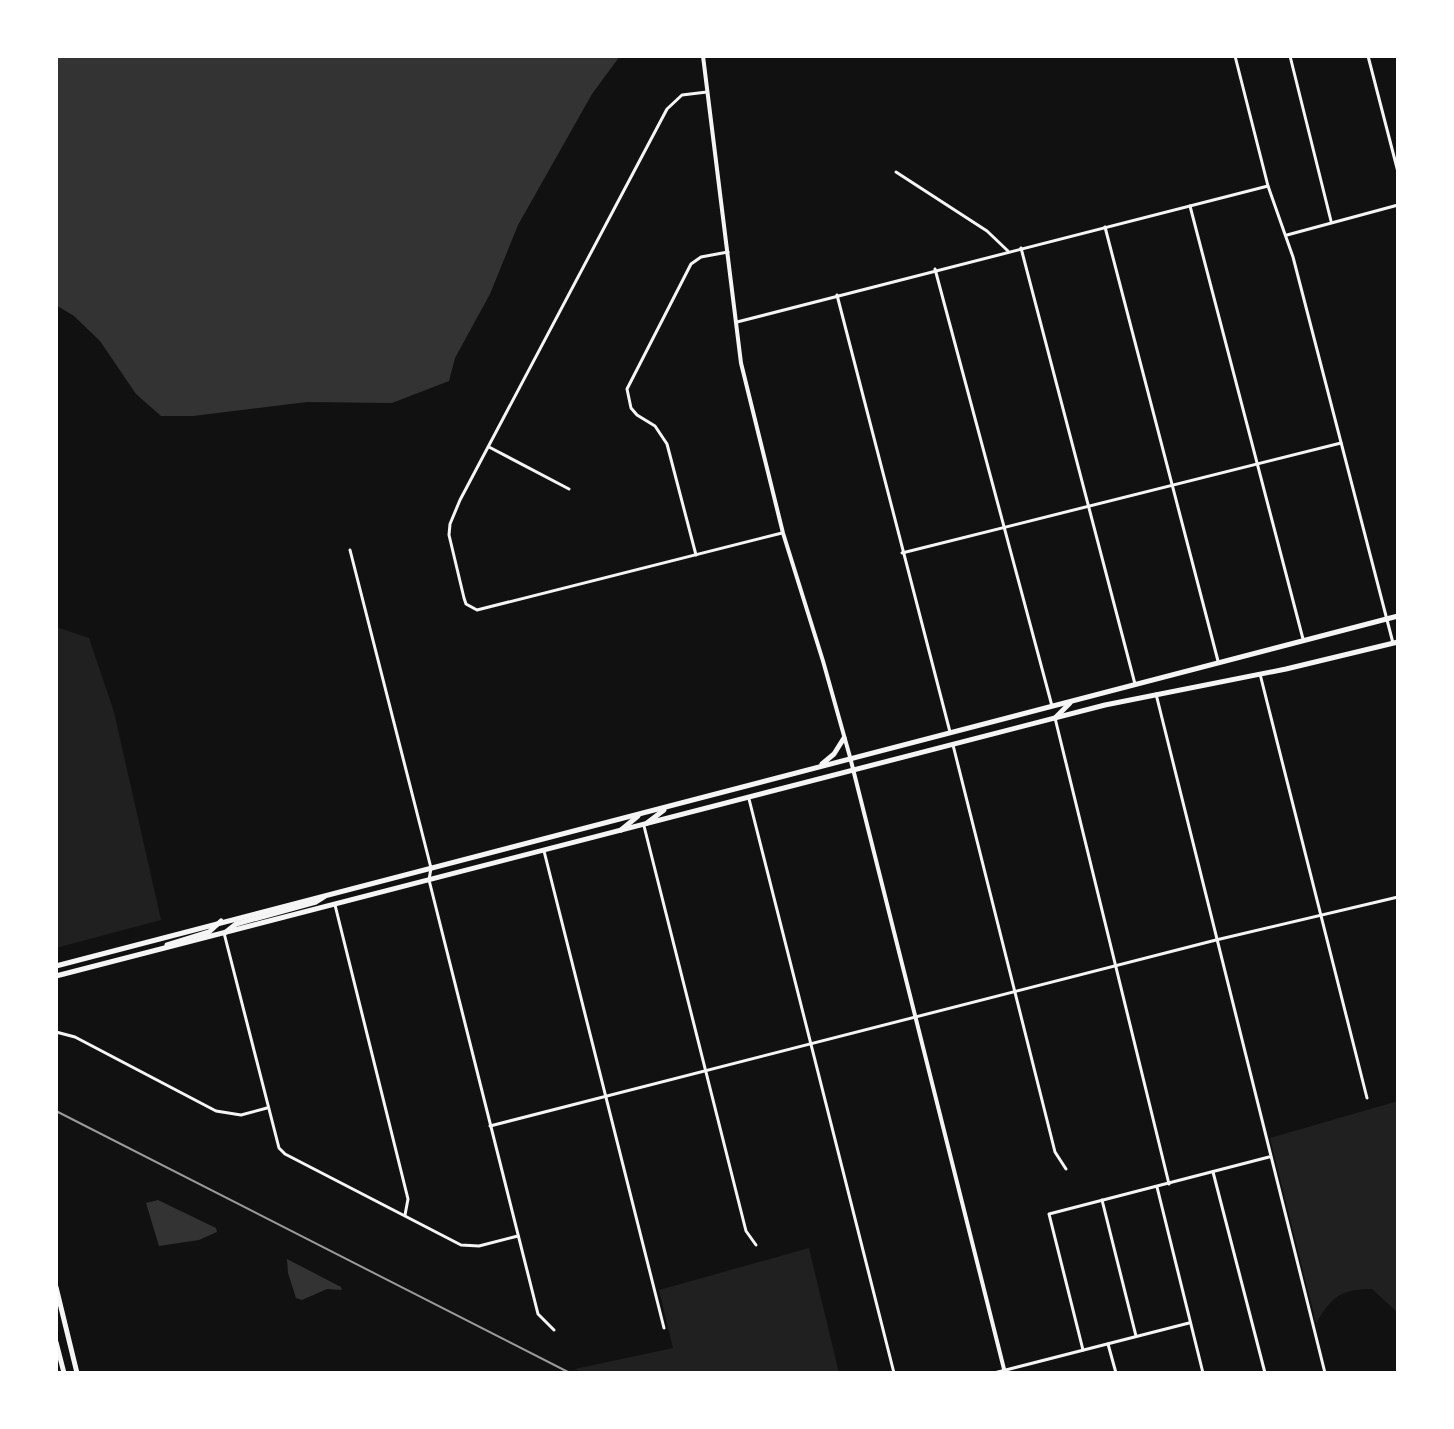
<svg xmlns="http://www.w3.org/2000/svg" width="1454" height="1429" font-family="Georgia,serif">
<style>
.green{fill:#202020}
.water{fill:#333}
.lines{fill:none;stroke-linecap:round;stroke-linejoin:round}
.minor{stroke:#f5f5f5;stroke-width:3}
.tertiary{stroke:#f5f5f5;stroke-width:4}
.primary{stroke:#f5f5f5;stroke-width:5}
.rail{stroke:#9a9a9a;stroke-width:2}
</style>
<rect width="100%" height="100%" fill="#111"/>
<g class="green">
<polygon points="56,627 89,638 114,712 161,920 56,948"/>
<path d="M 1398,1101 L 1398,1313 L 1372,1289 C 1340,1289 1332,1297 1316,1323 L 1270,1138 Z"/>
<polygon points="809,1248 839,1373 583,1373 575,1369 673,1348 659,1290"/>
</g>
<g class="water">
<polygon points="56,56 620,56 592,94 518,225 490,294 455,358 449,381 392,403 307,402 193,416 161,416 136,394 100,341 74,316 56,305"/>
<polygon points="158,1200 216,1228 217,1232 199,1240 159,1246 146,1203"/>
<polygon points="287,1259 341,1287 342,1290 327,1289 302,1300 296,1298 288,1273"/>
</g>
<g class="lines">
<g class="minor">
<polyline points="1235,56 1268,186 1293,257 1393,643"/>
<polyline points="1290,56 1331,221"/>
<polyline points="1368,56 1398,172"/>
<polyline points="707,92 682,95 667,109 460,500 450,524 449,535 464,598 466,604 477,610 782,533"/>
<polyline points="896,172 987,231 1008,251"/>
<polyline points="1190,206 1303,639"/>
<polyline points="1105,227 1218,661"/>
<polyline points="1287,235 1398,205"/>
<polyline points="1021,248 1135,684"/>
<polyline points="935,269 1052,706"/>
<polyline points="837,295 950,732"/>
<polyline points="737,322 1268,186"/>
<polyline points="489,447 569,489"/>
<polyline points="350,550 431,868 429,880 538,1314 554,1330"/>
<polyline points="902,553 1341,443"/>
<polyline points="696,555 667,444 655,426 637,415 631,408 627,389 691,264 701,257 728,252"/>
<polyline points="1260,674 1367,1098"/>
<polyline points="1156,694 1325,1373"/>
<polyline points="1055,718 1169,1184"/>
<polyline points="953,745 1055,1152 1066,1169"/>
<polyline points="749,799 894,1373"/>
<polyline points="644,826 746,1231 756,1245"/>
<polyline points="544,851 664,1328"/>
<polyline points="335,905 408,1199 405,1215"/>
<polyline points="224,933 279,1148 285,1154 461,1245 479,1246 518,1236"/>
<polyline points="56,1032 75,1037 216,1111 241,1115 267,1108"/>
<polyline points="490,1126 1216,940 1398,897"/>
<polyline points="1213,1172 1265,1373"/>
<polyline points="1157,1187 1203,1373"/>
<polyline points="1102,1200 1136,1336"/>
<polyline points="1108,1344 1116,1373"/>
<polyline points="1083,1350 1049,1214 1269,1157"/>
<polyline points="994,1373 1189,1323"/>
</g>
<polyline class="tertiary" points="703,56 741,363 783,533 823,661 850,757 1005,1373"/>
<g class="primary">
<polyline points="1055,718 1070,703"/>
<polyline points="822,764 834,754 844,738"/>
<polyline points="647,823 664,810"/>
<polyline points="621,830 638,816"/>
<polyline points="226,932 236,924 316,902 324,897"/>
<polyline points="167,945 209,932 221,921"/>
<polyline points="56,966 1398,616"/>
<polyline points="56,976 1105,705 1286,669 1398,642"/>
<polyline points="56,1287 77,1373"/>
<polyline points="56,1342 64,1373"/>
</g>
<polyline class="rail" points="56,1111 570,1373"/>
</g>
<rect width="1454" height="1429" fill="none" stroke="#ffffff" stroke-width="116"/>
</svg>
